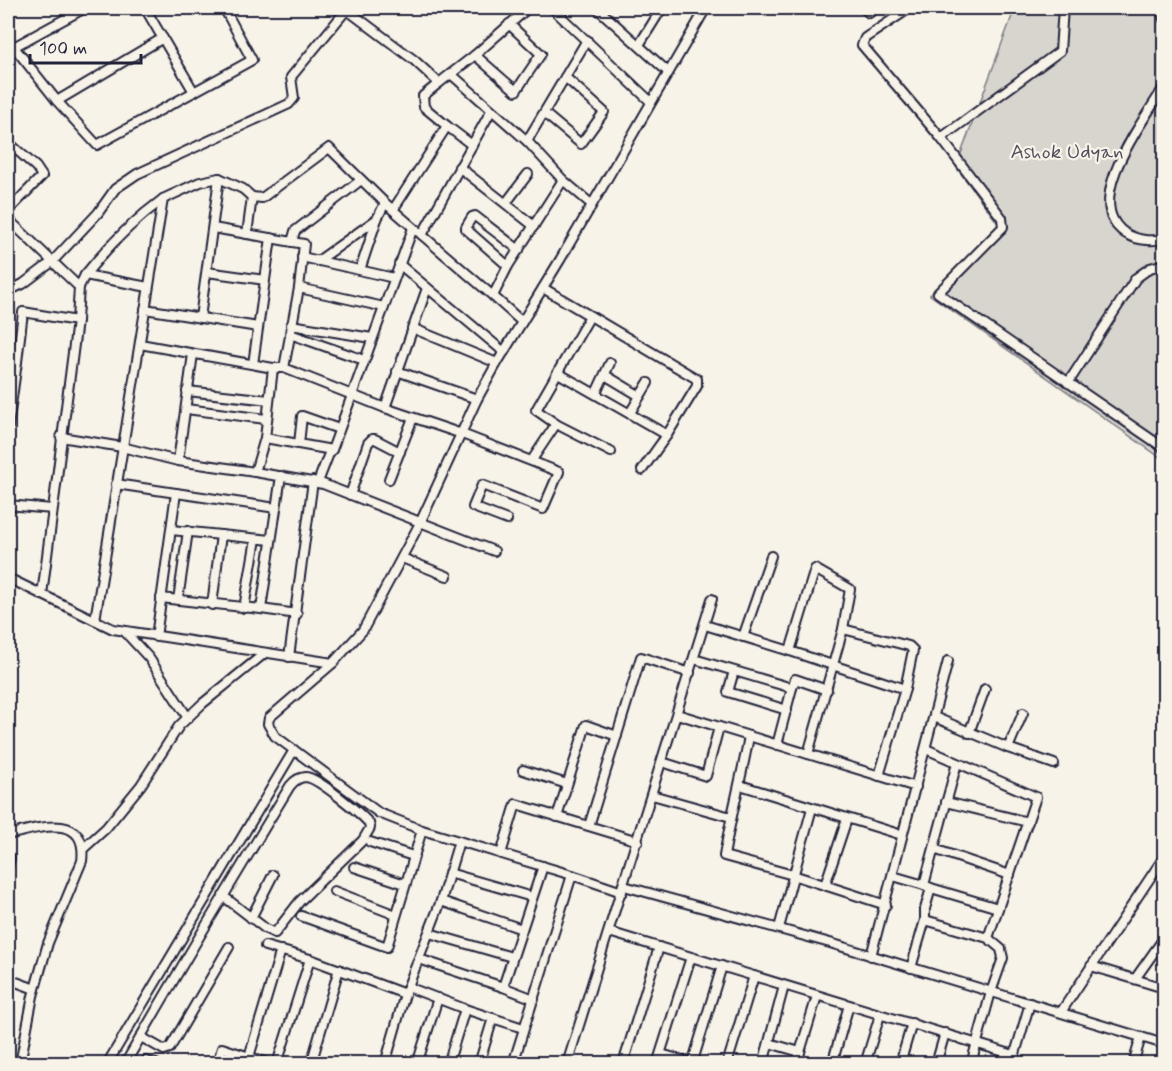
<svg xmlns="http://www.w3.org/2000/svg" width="1172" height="1071" font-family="Mynerve,sans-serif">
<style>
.green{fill:#d8d5cf;stroke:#7d7c85;stroke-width:1.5}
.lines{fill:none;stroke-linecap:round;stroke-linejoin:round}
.minor-casing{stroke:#22223b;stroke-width:12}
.minor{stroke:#f7f3e8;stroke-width:8}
.labels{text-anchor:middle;stroke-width:4.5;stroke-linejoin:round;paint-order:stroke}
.park-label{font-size:21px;fill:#504f60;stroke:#f7f3e8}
</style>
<rect width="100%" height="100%" fill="#f7f3e8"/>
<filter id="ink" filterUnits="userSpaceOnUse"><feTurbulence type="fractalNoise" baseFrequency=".0167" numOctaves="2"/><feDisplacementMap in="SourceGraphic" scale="12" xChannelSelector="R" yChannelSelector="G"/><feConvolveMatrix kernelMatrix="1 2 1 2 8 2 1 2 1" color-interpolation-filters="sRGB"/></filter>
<g filter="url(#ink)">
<polygon class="green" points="1015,8 1164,8 1164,460 930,295 1000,226 956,167"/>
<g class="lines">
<g class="minor-casing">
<g id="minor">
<polyline points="62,8 69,16"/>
<polyline points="145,8 194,92"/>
<polyline points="552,8 651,102"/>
<polyline points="597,8 668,72"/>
<polyline points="863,8 869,13 876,8"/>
<polyline points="910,8 865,38 862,45 941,138"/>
<polyline points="1063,8 1060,51 941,138 1002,218 1003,227 938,293 1164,448"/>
<polyline points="1161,8 1164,19"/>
<polyline points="346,9 414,60 439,83 475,55 528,8"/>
<polyline points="587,40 527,141 563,180 591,204"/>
<polyline points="639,45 662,8"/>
<polyline points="14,47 57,101 163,38"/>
<polyline points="8,50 85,8"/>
<polyline points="475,55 516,91 541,54 509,24"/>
<polyline points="451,74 527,141"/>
<polyline points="439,83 423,96 424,107 447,126"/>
<path d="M 1164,87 C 1146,118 1083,197 1121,230 C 1132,240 1150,242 1164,239"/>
<polyline points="57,101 97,145 252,60 224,8"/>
<polyline points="491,111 422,235 493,296"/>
<polyline points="544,113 581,144 604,112 565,77"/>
<polyline points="8,142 36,167 42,176 8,211"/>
<polyline points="459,167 534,226"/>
<polyline points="506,203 528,174"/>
<polyline points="393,210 447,126 472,145"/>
<polyline points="8,219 79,287 77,321 23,312 17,362 8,361"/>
<polyline points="213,228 304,244 299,288 284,368 385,408 462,434 559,472 543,509 482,485 473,507 507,520"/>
<polyline points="247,234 252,197"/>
<polyline points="292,242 295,231 361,180"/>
<polyline points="302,257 394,278"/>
<polyline points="318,261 377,219"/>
<polyline points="399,264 504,352"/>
<polyline points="508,266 466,229 466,227 472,217 475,216 519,250"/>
<polyline points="360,270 377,219 385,203"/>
<polyline points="207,272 265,280"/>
<path d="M 85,275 C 108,246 133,221 163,199"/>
<polyline points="79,287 85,275 148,287"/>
<polyline points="299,288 384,307"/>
<polyline points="543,288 697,379 697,386 667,435 558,373"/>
<polyline points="8,291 23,284 52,262 98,213 115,189 137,174 289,104 294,98 291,77 348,8"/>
<polyline points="145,309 258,327"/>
<polyline points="590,316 536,410 556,424 611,452"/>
<polyline points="200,318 219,178"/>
<polyline points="522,322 493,296 508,266 563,180"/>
<polyline points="291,325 372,338"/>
<polyline points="412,328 497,363"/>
<polyline points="290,334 364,360"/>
<polyline points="140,344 273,368 284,368"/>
<polyline points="253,364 271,238"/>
<polyline points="397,371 477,399"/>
<polyline points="605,375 640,396"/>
<polyline points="1068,383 1136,278 1150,268 1164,264"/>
<polyline points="187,391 269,400"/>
<polyline points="596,393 610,363"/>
<polyline points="385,408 427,288"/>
<polyline points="186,409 266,419"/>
<polyline points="630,413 648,383"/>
<polyline points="8,427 17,362"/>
<polyline points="61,437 122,447 178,461 255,472 265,438 273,368"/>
<polyline points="265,438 332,450 413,228"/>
<polyline points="299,444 302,416 339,429"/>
<polyline points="532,460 556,424"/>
<polyline points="178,461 193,354"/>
<polyline points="642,470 667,435"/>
<polyline points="255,472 323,484 494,551"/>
<polyline points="389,479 413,418"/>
<polyline points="318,482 330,451"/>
<polyline points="116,484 276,508"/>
<polyline points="350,495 368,443 372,439 375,439 400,452"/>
<polyline points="8,505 52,509"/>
<polyline points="171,530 271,540"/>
<polyline points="402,558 447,576"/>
<polyline points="8,578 113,629 333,663 363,630 420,523 477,399 497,363 560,260 706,8"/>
<polyline points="42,595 77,321"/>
<polyline points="161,598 261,609 281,476"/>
<polyline points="178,600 188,531"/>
<polyline points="212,605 221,535"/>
<polyline points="244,608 256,539"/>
<polyline points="261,609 297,614"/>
<polyline points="95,620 163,199 200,182 219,178 243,189 252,197 262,198 329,148 385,203 422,235"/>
<polyline points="705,625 790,651 815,569 850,589 843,629 808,754"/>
<polyline points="843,629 909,646 913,650 905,689 879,776"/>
<polyline points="125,632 149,658 188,718"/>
<polyline points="156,637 176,493"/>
<polyline points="743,637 771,556"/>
<polyline points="790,651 905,689"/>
<polyline points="289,657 313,481"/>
<polyline points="694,659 792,688 777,745"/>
<polyline points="333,663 269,718 268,724 275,736 379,813 422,830 572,875 622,892"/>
<polyline points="734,671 728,692 787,710"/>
<polyline points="792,688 795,679 827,690"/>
<polyline points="677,714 916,787"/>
<polyline points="934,717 1008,748 1054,764"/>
<polyline points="969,733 985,689"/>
<path d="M 749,736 C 742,776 731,815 724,856 L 793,875 L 886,905"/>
<polyline points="1008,748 1023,713"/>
<polyline points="662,762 706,776 719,727"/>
<polyline points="523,770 567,784"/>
<polyline points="740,785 902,835"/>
<polyline points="652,795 731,817"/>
<polyline points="946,802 1028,822"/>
<polyline points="557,817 586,725 617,736"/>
<polyline points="589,826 641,657 690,673"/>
<path d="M 8,835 C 37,828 88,811 82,861 L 48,943 L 33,996 L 20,1064"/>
<polyline points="370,842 413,856"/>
<polyline points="84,848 106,828 141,785 179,726 202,704 265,653"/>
<polyline points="934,849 1010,875"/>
<polyline points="501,854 516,804 638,841"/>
<polyline points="8,857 10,858 8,867"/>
<polyline points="354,867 405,884"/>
<polyline points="449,873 532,897"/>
<polyline points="893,876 924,885"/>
<polyline points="825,885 847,819"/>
<polyline points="624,886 830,943 1164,1044"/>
<polyline points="931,888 924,885 957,763"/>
<polyline points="334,891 396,915"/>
<polyline points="441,901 522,929"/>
<polyline points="301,916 387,947 422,830"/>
<polyline points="251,918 273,875"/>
<polyline points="925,920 988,938 1036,797 926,749"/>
<polyline points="779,928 812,808"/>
<polyline points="609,932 1014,1055"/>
<polyline points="429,933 512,957"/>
<polyline points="265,946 310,959 405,994"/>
<polyline points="871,956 948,661"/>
<polyline points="419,959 503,987"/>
<polyline points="1091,966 1164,988"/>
<polyline points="911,968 925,920 925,909 931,888 998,908"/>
<polyline points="8,979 35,989"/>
<polyline points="1135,979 1164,938"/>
<polyline points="408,987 465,1009 523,1028"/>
<polyline points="534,999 503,987 543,866"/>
<polyline points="1061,1012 1164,857"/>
<polyline points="141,1037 164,1050 170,1048 229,947"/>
<polyline points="769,1043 800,1052 817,996"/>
<polyline points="661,1054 692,1063"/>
<polyline points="249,1057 281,950"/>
<polyline points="107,1064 294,750"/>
<path d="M 125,1064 C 179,970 234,878 290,786 C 294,781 299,777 306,777 C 318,778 360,813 369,823 L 370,828 L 363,840 L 300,901 L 275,933 L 266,929 L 223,896"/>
<polyline points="142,1064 146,1061 156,1064"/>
<polyline points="217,1064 222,1048 271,1064"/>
<polyline points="277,1064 310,959"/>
<polyline points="311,1064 339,969"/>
<polyline points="385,1064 405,994 441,901 459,841"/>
<polyline points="417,1064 438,998"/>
<polyline points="448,1064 465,1009"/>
<polyline points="479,1064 493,1018"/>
<polyline points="513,1064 572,875"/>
<polyline points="567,1064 712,599"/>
<polyline points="623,1064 659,947"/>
<polyline points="657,1064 691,957"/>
<polyline points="692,1064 722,966"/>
<polyline points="727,1064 754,976"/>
<polyline points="763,1064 784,986"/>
<polyline points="797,1064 800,1052"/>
<polyline points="832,1064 849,1005"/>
<polyline points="865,1064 880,1015"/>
<polyline points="900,1064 912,1023"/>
<polyline points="936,1064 945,1033"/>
<polyline points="971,1064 991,992 1003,958 1001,949 988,938"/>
<polyline points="1012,1064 1030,1003"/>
<polyline points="1133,1064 1141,1037"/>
</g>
</g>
<use href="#minor" class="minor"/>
</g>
</g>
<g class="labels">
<g class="park-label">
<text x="1067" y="158">Ashok Udyan</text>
</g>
</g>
<rect width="1172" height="1071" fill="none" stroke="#f7f3e8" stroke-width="30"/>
<rect x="15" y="15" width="1142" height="1041" fill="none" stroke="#22223b" stroke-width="2" filter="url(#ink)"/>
<path d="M30 54v9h111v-9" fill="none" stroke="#22223b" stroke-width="3"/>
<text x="39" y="54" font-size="18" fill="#22223b" stroke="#f7f3e8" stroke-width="4.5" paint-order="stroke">100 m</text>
</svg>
